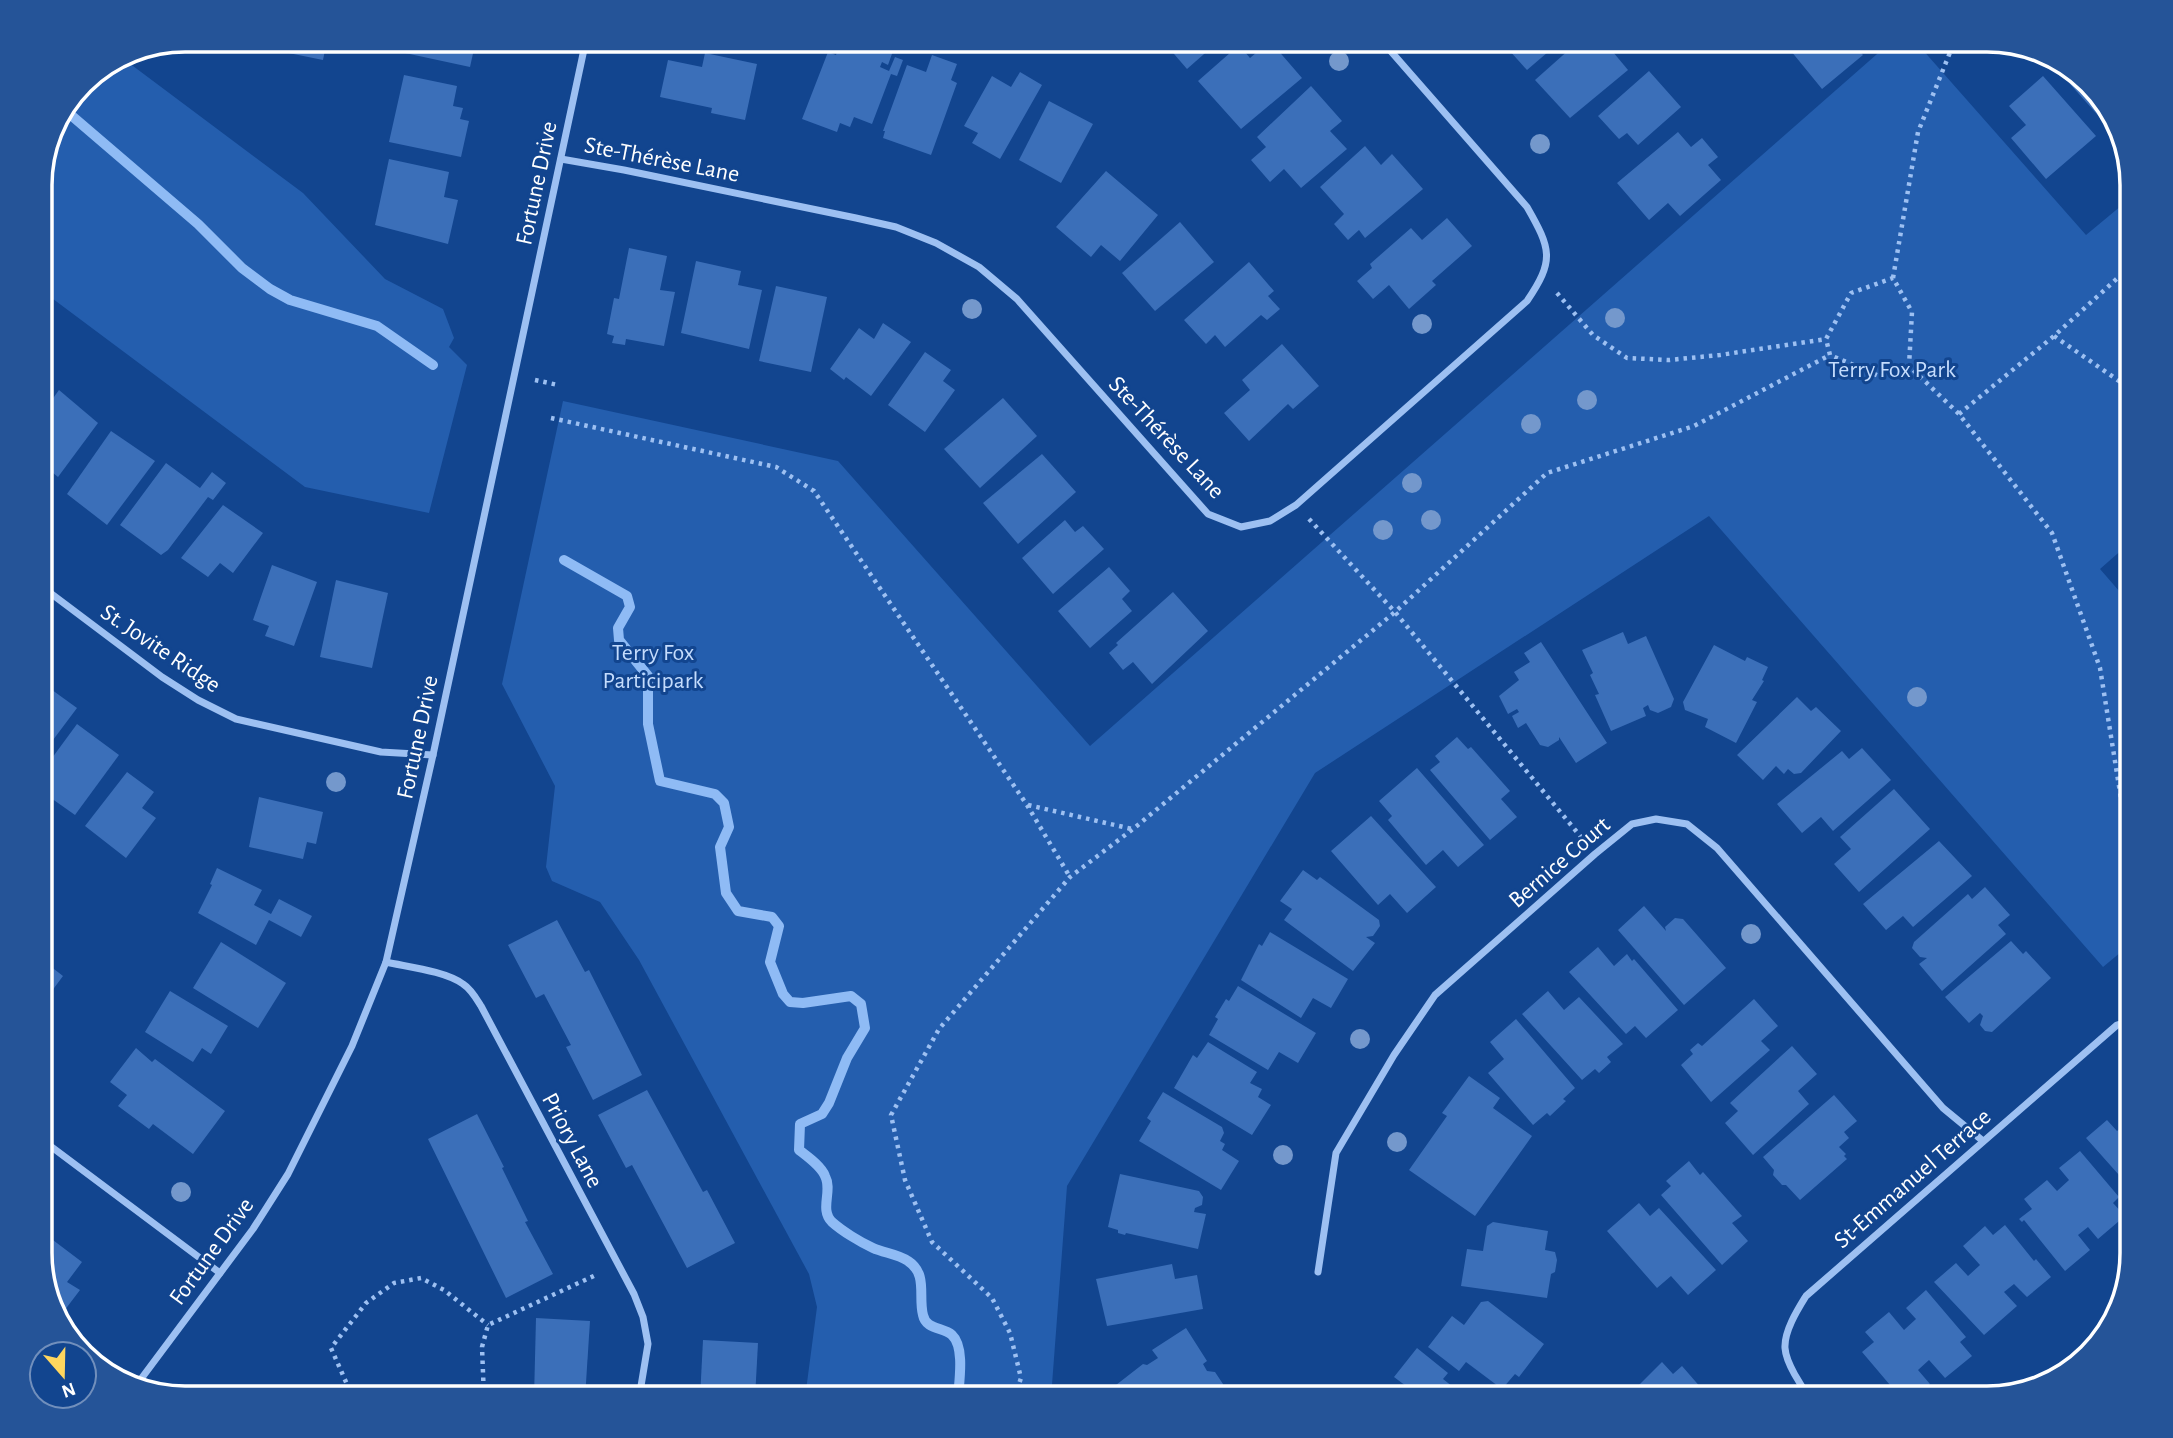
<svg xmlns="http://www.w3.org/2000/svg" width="2173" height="1438" font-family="'Alegreya Sans',sans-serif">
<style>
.green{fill:#245eae}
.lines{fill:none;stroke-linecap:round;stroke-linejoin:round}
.stream{stroke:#8fbbf5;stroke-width:10}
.building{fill:#3b6fb9}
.path{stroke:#9dc0f2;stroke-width:4.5;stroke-dasharray:3.5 5;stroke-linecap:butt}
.street{stroke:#9dc0f2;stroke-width:7}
.tree{fill:#7498cc}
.labels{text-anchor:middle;stroke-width:6;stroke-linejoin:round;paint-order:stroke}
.street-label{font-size:24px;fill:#fff;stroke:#12458f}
.park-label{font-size:24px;fill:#c4dcfd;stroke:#12458f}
.rim{fill:none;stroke:#fff;stroke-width:3.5}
</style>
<rect width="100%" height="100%" fill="#12458f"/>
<g class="green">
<polygon points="1893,40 1914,40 2086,235 2133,196 2133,540 2100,569 2133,607 2133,942 2103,967 1709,516 1315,773 1067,1186 1051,1398 805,1398 817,1307 809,1274 639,960 600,902 552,881 546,867 555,786 502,684 563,401 838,461 1090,746"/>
<polygon points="121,57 303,193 385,279 443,309 454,338 449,347 467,365 429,513 305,487 41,290 41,177 51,130 83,83"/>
</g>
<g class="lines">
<g class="stream">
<polyline points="65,110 198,224 242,268 270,289 290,300 377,326 433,365"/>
<path d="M 564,560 L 627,596 L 630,607 L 618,628 L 619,640 L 648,676 L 648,724 L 660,781 L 715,794 L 724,803 L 729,827 L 720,847 L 726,893 L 738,911 L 772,917 L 779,926 L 770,962 L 783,994 L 790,1002 L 803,1003 L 851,996 L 861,1004 L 865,1028 L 847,1058 L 829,1103 L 822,1114 L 800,1124 L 799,1150 C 808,1157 821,1166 825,1176 C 833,1191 819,1209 832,1222 C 842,1231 860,1242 873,1248 C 884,1253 898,1254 908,1261 C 928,1274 918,1296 923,1315 C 926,1330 943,1327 952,1335 C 965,1347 959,1382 958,1398"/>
</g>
</g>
<g class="building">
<polygon points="261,40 327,40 323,60 259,47"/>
<polygon points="407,40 476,40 470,67 405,53"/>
<polygon points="841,40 880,53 883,47 893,51 888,65 882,62 880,67 889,71 895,57 903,60 897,76 891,74 872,124 854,117 850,127 840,123 837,132 802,119 828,52 836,55"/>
<polygon points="1162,40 1220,40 1187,69"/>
<polygon points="1500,40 1562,40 1527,70"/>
<polygon points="1580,40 1603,40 1628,70 1570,118 1535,80"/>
<polygon points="1782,40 1853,40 1851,42 1863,55 1822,89"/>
<polygon points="1270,41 1302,78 1241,129 1198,81 1239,45 1250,58"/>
<polygon points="705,53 757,64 745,120 711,113 712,108 660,97 668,60 702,67"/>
<polygon points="932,55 957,64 951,80 957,83 931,155 883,138 885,131 883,131 907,65 926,72"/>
<polygon points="2059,62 2068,65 2111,114 2103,121 2054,66"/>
<polygon points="1649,71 1681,107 1638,145 1627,133 1619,139 1598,116"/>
<polygon points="1020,72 1042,85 1000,159 972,143 978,133 964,126 992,76 1011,87"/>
<polygon points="404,75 457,86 453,106 463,108 460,119 469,121 461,157 389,142"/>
<polygon points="2043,76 2096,136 2046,179 2011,138 2026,125 2009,106"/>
<polygon points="1311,86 1342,121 1330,131 1347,149 1301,188 1284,169 1270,182 1251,160 1266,147 1257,137"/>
<polygon points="1049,101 1093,124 1061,183 1019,160"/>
<polygon points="1678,132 1691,147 1702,138 1718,157 1708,165 1721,180 1680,216 1668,203 1649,220 1617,183"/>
<polygon points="1365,146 1381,165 1392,154 1423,189 1365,238 1359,230 1348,240 1334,224 1344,214 1320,187"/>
<polygon points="389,159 449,172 444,197 458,200 448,244 375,225"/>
<polygon points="1106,171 1158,215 1120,261 1101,245 1091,257 1056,227"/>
<polygon points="1447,218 1472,246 1432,281 1436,285 1409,309 1389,285 1373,299 1357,281 1372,268 1370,264 1411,228 1422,240"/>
<polygon points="1180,222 1214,262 1155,311 1122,273"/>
<polygon points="629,248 667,256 660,290 675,292 664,346 626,339 625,345 612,343 614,336 607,334 614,298 619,299"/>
<polygon points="696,261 741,271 738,285 762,290 749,349 681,333"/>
<polygon points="1249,262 1274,291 1268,296 1280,309 1267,320 1261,315 1225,347 1215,335 1206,344 1184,320"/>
<polygon points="776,286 827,297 811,372 759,361"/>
<polygon points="883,323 911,342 871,396 846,377 844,380 830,369 859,328 874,339"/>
<polygon points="1282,344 1319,386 1293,409 1288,404 1249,441 1224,413 1250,390 1242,380"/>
<polygon points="925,352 951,370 943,381 955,390 925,432 888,405"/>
<polygon points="41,370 51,378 41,392"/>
<polygon points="59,390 98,423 58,477 41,463 41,415"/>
<polygon points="1003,398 1037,436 980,488 944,449"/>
<polygon points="111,431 155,461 107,525 67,494"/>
<polygon points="1042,454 1076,492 1018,544 983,503"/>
<polygon points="166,463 200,488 212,472 226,483 213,500 208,497 168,550 161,555 120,525"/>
<polygon points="223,505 263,533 233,573 220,563 208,577 181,558"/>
<polygon points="1065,520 1075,532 1083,526 1104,549 1053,594 1022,558"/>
<polygon points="272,565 317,582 294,646 265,636 269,626 253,620"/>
<polygon points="1109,567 1130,591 1122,599 1132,611 1090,648 1058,611"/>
<polygon points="336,580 388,593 372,668 320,657"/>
<polygon points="1173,592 1208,631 1152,684 1133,662 1123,670 1109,653 1118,645 1116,643"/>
<polygon points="1623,632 1628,644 1646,636 1674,699 1671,707 1658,713 1650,710 1648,705 1643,708 1646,716 1611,731 1595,695 1599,694 1590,675 1593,673 1582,650"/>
<polygon points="1541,642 1607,743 1576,763 1559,737 1559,740 1548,747 1540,745 1526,723 1518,728 1512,716 1519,712 1517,709 1508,714 1499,696 1519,680 1514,672 1530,662 1524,653"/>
<polygon points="1714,645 1745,661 1747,657 1768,667 1762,680 1764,681 1752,700 1757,702 1736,743 1705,727 1708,719 1685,710 1683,702"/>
<polygon points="41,682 77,708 41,756"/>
<polygon points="1797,697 1811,711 1816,707 1841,731 1801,773 1794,774 1788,769 1784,774 1776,766 1763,780 1737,755"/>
<polygon points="77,724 119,755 75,815 41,791 41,773"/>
<polygon points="1457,737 1468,749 1471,747 1510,791 1501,799 1517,817 1490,840 1430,770 1440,762 1435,756"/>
<polygon points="1862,748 1891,780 1833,831 1821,817 1802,833 1777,804 1842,751 1849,759"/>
<polygon points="1417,768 1484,845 1458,867 1443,850 1426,865 1388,820 1392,816 1379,801"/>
<polygon points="127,772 154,792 142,808 156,818 126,858 85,826"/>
<polygon points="1894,789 1930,829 1859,892 1834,864 1851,849 1840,837"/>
<polygon points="259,797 323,812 316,844 307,842 303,859 249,847"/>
<polygon points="1371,816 1436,887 1407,913 1390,894 1378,905 1331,851"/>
<polygon points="1939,841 1972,876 1913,927 1903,916 1886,930 1863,904"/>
<polygon points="217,868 262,890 254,905 271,914 279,899 312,916 301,937 269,920 256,945 198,913 212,885 210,884"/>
<polygon points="1303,870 1317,880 1320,877 1379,920 1380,926 1373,936 1366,937 1375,943 1353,971 1284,920 1292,909 1280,901"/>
<polygon points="1985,887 2010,915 1998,925 2006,934 1942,991 1919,964 1927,958 1920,957 1912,948 1914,942 1968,894 1972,899"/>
<polygon points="1644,906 1666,931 1665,927 1675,918 1683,919 1726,968 1684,1005 1618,930"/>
<polygon points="557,920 585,972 589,970 642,1075 593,1100 566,1047 571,1045 544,994 536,998 508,945"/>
<polygon points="1270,932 1348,979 1331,1008 1313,998 1301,1018 1241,980 1259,944 1262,946"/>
<polygon points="2011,941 2023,954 2026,951 2051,978 1992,1032 1985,1031 1980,1025 1983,1016 1980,1013 1969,1023 1945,997"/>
<polygon points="221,942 286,983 258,1028 193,988"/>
<polygon points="1598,947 1614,966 1627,954 1632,961 1634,959 1678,1010 1646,1038 1635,1026 1626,1034 1569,972"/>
<polygon points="41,959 63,976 43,1003 46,1006 41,1013"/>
<polygon points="1238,986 1316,1033 1298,1063 1279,1052 1268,1070 1209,1035 1218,1019 1215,1017 1226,999 1229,1001"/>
<polygon points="170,991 228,1026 211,1054 202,1048 193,1062 145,1032"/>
<polygon points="1548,991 1564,1010 1579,997 1623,1044 1607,1057 1611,1062 1599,1073 1595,1069 1582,1080 1522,1014"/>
<polygon points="1754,999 1778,1026 1761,1041 1770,1050 1711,1102 1681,1065 1693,1054 1690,1050 1698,1043 1702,1046"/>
<polygon points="1516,1019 1575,1088 1563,1099 1566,1101 1550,1116 1547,1113 1533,1125 1488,1073 1504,1059 1490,1042"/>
<polygon points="1208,1042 1257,1072 1250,1083 1262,1089 1258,1097 1271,1105 1252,1135 1174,1088 1193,1055 1197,1058"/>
<polygon points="1792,1046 1817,1074 1798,1091 1809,1104 1753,1155 1725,1123 1738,1111 1730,1103"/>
<polygon points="136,1048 152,1062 155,1059 225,1111 193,1154 153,1124 149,1129 118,1106 127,1095 110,1082"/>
<polygon points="1469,1076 1500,1098 1493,1108 1532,1136 1475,1216 1409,1170 1447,1116 1442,1113"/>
<polygon points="647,1090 703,1192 707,1190 735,1243 687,1268 632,1165 626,1168 598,1115"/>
<polygon points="1163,1092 1222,1127 1224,1133 1220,1141 1225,1144 1222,1150 1239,1161 1221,1190 1139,1141 1151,1121 1147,1118"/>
<polygon points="1834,1095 1857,1121 1844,1132 1849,1138 1839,1147 1846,1154 1844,1156 1847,1159 1800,1200 1786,1185 1782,1185 1773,1175 1774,1170 1763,1157"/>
<polygon points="2133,1109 2133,1178 2127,1184 2086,1138 2107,1120 2117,1131 2129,1121 2124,1116"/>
<polygon points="477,1114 504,1167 502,1168 528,1221 525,1222 553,1274 506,1298 428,1139"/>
<polygon points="2080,1151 2119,1197 2113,1203 2125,1216 2098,1239 2088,1227 2078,1235 2090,1250 2065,1271 2024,1220 2022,1222 2019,1219 2032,1209 2024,1199 2047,1180 2057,1191 2069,1180 2059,1168"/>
<polygon points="1689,1161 1700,1175 1703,1172 1742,1216 1732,1223 1748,1241 1722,1265 1661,1195 1671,1186 1666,1181"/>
<polygon points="1120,1174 1199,1191 1203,1197 1202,1205 1195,1208 1194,1212 1206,1214 1198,1249 1126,1233 1125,1235 1118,1233 1118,1230 1108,1227"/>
<polygon points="1639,1203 1650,1216 1659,1208 1716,1270 1688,1295 1671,1276 1657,1288 1607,1231"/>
<polygon points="1493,1222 1548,1231 1545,1250 1555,1252 1557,1260 1555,1272 1551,1274 1547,1298 1461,1286 1467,1249 1483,1251 1487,1226"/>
<polygon points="2005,1225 2034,1261 2036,1259 2051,1277 2027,1297 2014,1284 2004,1292 2017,1306 1984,1335 1934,1282 1956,1263 1968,1276 1980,1265 1963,1246 1985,1226 1993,1235"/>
<polygon points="41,1231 82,1262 67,1282 80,1290 58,1319 41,1261"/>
<polygon points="1172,1264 1175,1279 1197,1275 1203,1309 1107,1326 1096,1279"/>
<polygon points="1926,1290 1966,1337 1960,1342 1972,1356 1945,1378 1929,1360 1918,1370 1930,1384 1914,1398 1901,1398 1862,1352 1874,1342 1865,1332 1889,1312 1904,1330 1916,1319 1906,1308"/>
<polygon points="1488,1301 1544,1344 1519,1377 1515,1374 1502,1389 1466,1362 1459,1371 1428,1347 1452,1316 1464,1325 1481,1302"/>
<polygon points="536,1318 590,1321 585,1398 534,1398"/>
<polygon points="1186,1328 1207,1361 1203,1364 1207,1371 1215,1372 1223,1384 1221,1393 1214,1398 1116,1398 1114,1394 1116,1385 1143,1364 1147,1365 1158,1358 1152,1350"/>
<polygon points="703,1340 758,1343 755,1398 700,1398"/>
<polygon points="1417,1348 1448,1373 1443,1379 1467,1398 1403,1398 1410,1389 1394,1377"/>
<polygon points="1662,1362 1673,1374 1682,1366 1702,1389 1691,1398 1621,1398 1633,1391"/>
<polygon points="1347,1394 1347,1398 1316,1398 1316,1396"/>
</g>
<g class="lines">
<g class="path">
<polyline points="1893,278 1918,132 1955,40"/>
<polyline points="1557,293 1593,335 1627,358 1669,360 1720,355 1826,339"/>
<polyline points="2054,336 2119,381 2133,387"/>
<polyline points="1909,366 1879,376 1830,355 1826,339 1851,293 1893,278 1912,312 1909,366 1959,414 2052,533 2100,668 2133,873"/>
<polyline points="535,380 558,385"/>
<polyline points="1959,414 2054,336 2133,264"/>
<polyline points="551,418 776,467 814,491 1027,805 1070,877"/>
<polyline points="1309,519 1395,612 1581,837"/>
<polyline points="1028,805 1132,829"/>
<polyline points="353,1398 331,1348 366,1303 394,1283 421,1278 444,1290 488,1325"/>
<polyline points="484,1398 482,1347 488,1325 598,1274"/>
<polyline points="1014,1398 1021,1378 1010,1333 992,1298 932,1242 905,1180 891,1115 939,1029 1070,877 1133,829 1395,612 1547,473 1694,426 1830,355"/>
</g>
<g class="street">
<path d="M 561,159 L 624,170 L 856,218 L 896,227 L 936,243 L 979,267 L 1017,299 L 1208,514 L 1241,527 L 1270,521 L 1296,505 L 1527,301 C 1555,260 1551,249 1527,207 L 1381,40"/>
<polyline points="41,586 162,677 198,700 236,719 381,752 433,755"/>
<path d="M 386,962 C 408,967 445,971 463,984 C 471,989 476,998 481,1006 L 634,1294 L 643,1317 L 648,1344 L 639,1398"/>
<polyline points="41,1139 220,1273"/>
<polyline points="1318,1272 1336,1153 1394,1055 1435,995 1595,854 1632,824 1656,819 1687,824 1717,848 1943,1108 1983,1141"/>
<polyline points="138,1383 253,1229 288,1174 352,1046 386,962 433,755 586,40"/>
<path d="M 1810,1398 C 1801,1386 1786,1363 1785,1348 C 1784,1331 1798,1309 1806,1296 L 2117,1025 L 2133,1020"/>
</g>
</g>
<g class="tree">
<circle cx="1339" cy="61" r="10"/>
<circle cx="1540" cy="144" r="10"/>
<circle cx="972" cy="309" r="10"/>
<circle cx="1615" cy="318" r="10"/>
<circle cx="1422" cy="324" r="10"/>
<circle cx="1587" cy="400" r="10"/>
<circle cx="1531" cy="424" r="10"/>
<circle cx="1412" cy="483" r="10"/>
<circle cx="1431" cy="520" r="10"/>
<circle cx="1383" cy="530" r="10"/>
<circle cx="1917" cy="697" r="10"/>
<circle cx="336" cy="782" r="10"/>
<circle cx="1751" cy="934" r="10"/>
<circle cx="1360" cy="1039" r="10"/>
<circle cx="1397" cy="1142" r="10"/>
<circle cx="1283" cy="1155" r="10"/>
<circle cx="181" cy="1192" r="10"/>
</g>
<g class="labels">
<g class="street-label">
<text transform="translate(662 159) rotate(11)" y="8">Ste-Thérèse Lane</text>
<text transform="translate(536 183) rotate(-78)" y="8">Fortune Drive</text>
<text transform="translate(1167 437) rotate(47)" y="8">Ste-Thérèse Lane</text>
<text transform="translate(161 648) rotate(34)" y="8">St. Jovite Ridge</text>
<text transform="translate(417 737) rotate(-78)" y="8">Fortune Drive</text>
<text transform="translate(1559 862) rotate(-41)" y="8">Bernice Court</text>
<text transform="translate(573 1140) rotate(62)" y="8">Priory Lane</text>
<text transform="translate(1912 1178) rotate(-41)" y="8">St-Emmanuel Terrace</text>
<text transform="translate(211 1251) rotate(-54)" y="8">Fortune Drive</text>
</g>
<g class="park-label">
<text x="1892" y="377">Terry Fox Park</text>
<text x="653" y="660">Terry Fox<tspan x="653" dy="28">Participark</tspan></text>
</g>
</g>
<path d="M0 0H2173V1438H0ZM185 52H1987A133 133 0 0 1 2120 185V1253A133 133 0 0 1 1987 1386H185A133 133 0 0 1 52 1253V185A133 133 0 0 1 185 52Z" fill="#255498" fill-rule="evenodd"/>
<path class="rim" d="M185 52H1987A133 133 0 0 1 2120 185V1253A133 133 0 0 1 1987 1386H185A133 133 0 0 1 52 1253V185A133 133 0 0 1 185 52Z"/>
<g transform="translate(63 1375) rotate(160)"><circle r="33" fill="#12458f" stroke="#718fbc" stroke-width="2"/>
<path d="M0-5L12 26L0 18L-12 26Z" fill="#ffd65e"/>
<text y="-10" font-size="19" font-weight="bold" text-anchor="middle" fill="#ffffff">N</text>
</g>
</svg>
